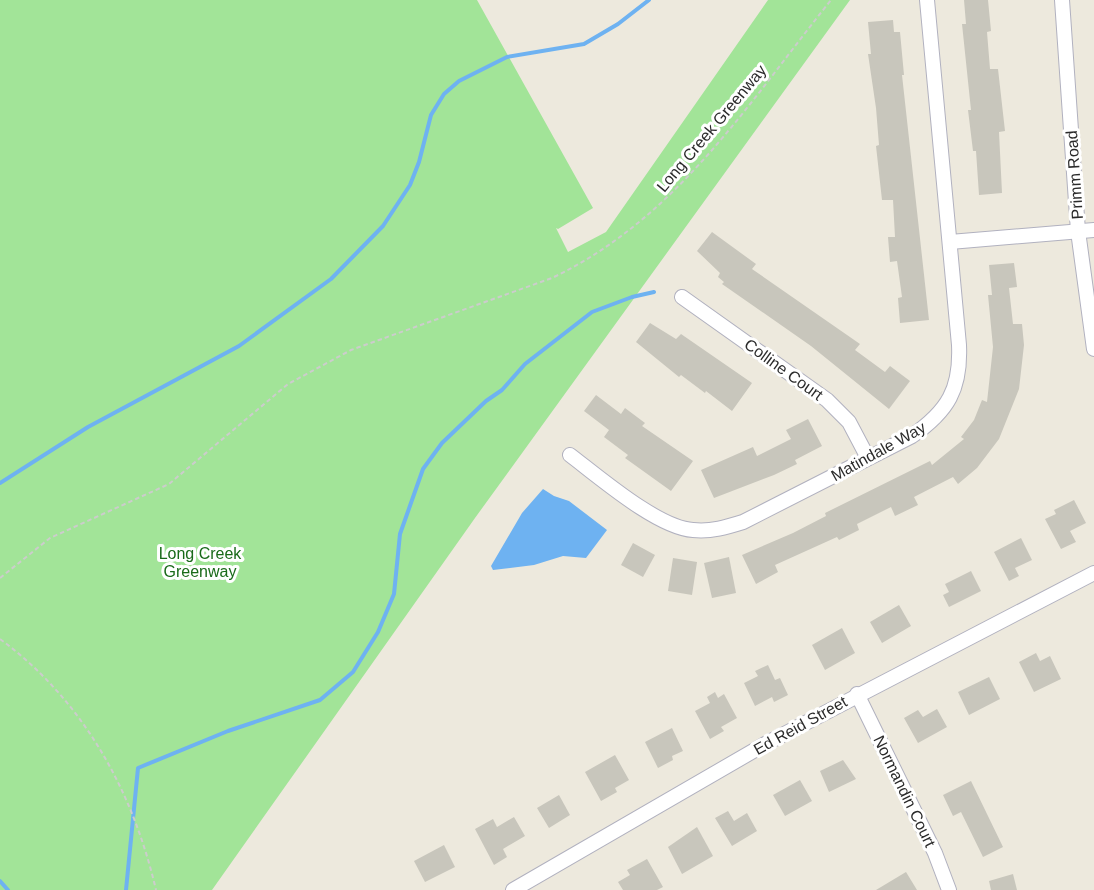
<svg xmlns="http://www.w3.org/2000/svg" width="1094" height="890" font-family="Helvetica,sans-serif">
<style>
.green{fill:#a2e498}
.water{fill:#6eb2f1}
.lines{fill:none;stroke-linecap:round;stroke-linejoin:round}
.stream{stroke:#6eb2f1;stroke-width:4}
.building{fill:#c8c6bc}
.minor-casing{stroke:#b1b1bf;stroke-width:16}
.path{stroke:#ccc;stroke-width:2;stroke-dasharray:4.5 3;stroke-linecap:butt}
.minor{stroke:#fff;stroke-width:14}
.labels{text-anchor:middle;stroke-width:6;stroke-linejoin:round;paint-order:stroke}
.street-label{font-size:16px;fill:#2b2b2b;stroke:#fff}
.park-label{font-size:16px;fill:#196a19;stroke:#fff}
</style>
<rect width="100%" height="100%" fill="#ede9dd"/>
<polygon class="green" points="0,0 477,0 593,208 558,229 556,228 568,252 606,232 768,0 850,0 475,518 212,890 0,890"/>
<polygon class="water" points="543,489 554,496 569,501 607,530 586,558 563,556 534,565 493,570 491,566 522,513"/>
<g class="lines">
<g class="stream">
<polyline points="0,483 88,427 239,346 331,279 383,226 410,185 419,162 431,115 444,94 459,81 507,57 584,44 618,24 649,0"/>
<polyline points="0,881 8,890"/>
<polyline points="126,890 138,768 228,731 320,700 353,672 378,632 394,594 400,534 423,469 442,443 486,401 502,390 525,364 592,312 632,297 654,292"/>
</g>
</g>
<g class="building">
<polygon points="964,0 988,0 991,31 987,32 990,69 998,69 1005,131 999,132 1002,193 979,195 976,151 973,151 968,110 971,110 962,24 966,24"/>
<polygon points="893,20 894,32 900,32 904,75 902,75 929,320 900,323 898,298 902,297 897,261 890,262 888,237 895,237 893,200 882,200 876,146 879,145 876,108 868,54 871,54 868,22"/>
<polygon points="712,232 756,264 752,269 860,344 855,350 885,372 890,366 910,381 889,409 811,346 722,284 724,282 718,277 720,273 697,251"/>
<polygon points="1014,263 1017,287 1009,288 1013,324 1022,324 1024,345 1019,389 999,439 977,468 958,484 953,477 914,497 918,505 895,516 891,507 857,524 859,530 839,540 837,537 775,565 778,572 756,584 742,555 793,533 826,516 825,513 930,461 932,465 964,439 961,437 974,420 982,400 987,402 993,347 988,295 992,295 989,265"/>
<polygon points="650,323 676,339 681,334 752,383 732,411 706,391 705,393 681,375 679,377 636,342"/>
<polygon points="596,395 621,414 625,408 645,423 642,426 693,461 671,491 625,458 628,455 604,437 609,430 584,411"/>
<polygon points="808,419 822,446 795,460 797,464 774,475 714,498 701,470 753,447 757,456 791,439 786,430"/>
<polygon points="1074,500 1086,523 1070,531 1076,542 1061,549 1045,519 1056,514 1054,510"/>
<polygon points="1021,538 1032,560 1015,568 1019,576 1009,581 994,552"/>
<polygon points="633,543 655,555 643,577 621,565"/>
<polygon points="729,557 736,593 712,598 704,563"/>
<polygon points="673,558 697,562 692,595 668,591"/>
<polygon points="971,571 981,591 949,607 943,595 949,592 945,584"/>
<polygon points="899,605 911,626 882,643 870,622"/>
<polygon points="842,628 855,653 825,670 812,645"/>
<polygon points="1036,653 1040,661 1050,656 1061,679 1034,692 1019,662"/>
<polygon points="768,665 775,680 780,678 788,695 774,702 772,697 755,706 744,683 758,676 755,671"/>
<polygon points="989,677 1000,699 969,715 958,692"/>
<polygon points="715,692 718,698 724,694 737,718 721,727 724,731 710,739 695,711 710,703 707,697"/>
<polygon points="937,709 947,727 918,743 904,718 918,710 923,717"/>
<polygon points="672,728 683,751 672,756 673,760 658,768 645,742"/>
<polygon points="615,755 629,780 615,788 617,792 601,801 585,772"/>
<polygon points="843,760 856,779 829,792 820,771"/>
<polygon points="800,780 812,801 785,816 773,795"/>
<polygon points="971,781 1003,847 983,857 961,812 953,816 943,795"/>
<polygon points="559,795 570,815 549,828 537,808"/>
<polygon points="728,811 734,821 747,813 757,831 732,846 715,818"/>
<polygon points="514,817 525,836 503,849 507,857 494,865 475,829 493,819 497,827"/>
<polygon points="697,827 713,856 682,874 668,847"/>
<polygon points="444,845 455,867 425,882 414,861"/>
<polygon points="647,859 663,887 657,890 623,890 618,882 630,875 627,870"/>
<polygon points="906,872 917,890 876,890"/>
<polygon points="1013,874 1017,890 991,890 989,881"/>
</g>
<g class="lines">
<g class="minor-casing">
<g id="minor">
<polyline points="1062,0 1078,231 1094,349"/>
<polyline points="950,242 1094,230"/>
<polyline points="682,297 827,400 849,422 868,458"/>
<path d="M 570,455 C 599,477 658,528 693,530 C 711,532 727,527 743,522 L 912,436 C 948,411 961,389 959,345 L 927,0"/>
<polyline points="857,694 935,853 949,890"/>
<polyline points="513,890 767,743 1094,573"/>
</g>
</g>
<g class="path">
<path d="M 0,578 L 50,538 L 169,484 L 288,384 L 351,350 L 552,278 C 676,219 747,105 831,0"/>
<path d="M 0,639 C 83,700 133,791 156,890"/>
</g>
<use href="#minor" class="minor"/>
</g>
<g class="labels">
<g class="street-label">
<text transform="translate(711 128) rotate(-50)" y="6">Long Creek Greenway</text>
<text transform="translate(1074 175) rotate(-94)" y="6">Primm Road</text>
<text transform="translate(784 369) rotate(36)" y="6">Colline Court</text>
<text transform="translate(878 451) rotate(-29)" y="6">Matindale Way</text>
<text transform="translate(800 725) rotate(-29)" y="6">Ed Reid Street</text>
<text transform="translate(905 791) rotate(64)" y="6">Normandin Court</text>
</g>
<g class="park-label">
<text x="200" y="559">Long Creek<tspan x="200" dy="18">Greenway</tspan></text>
</g>
</g>
</svg>
